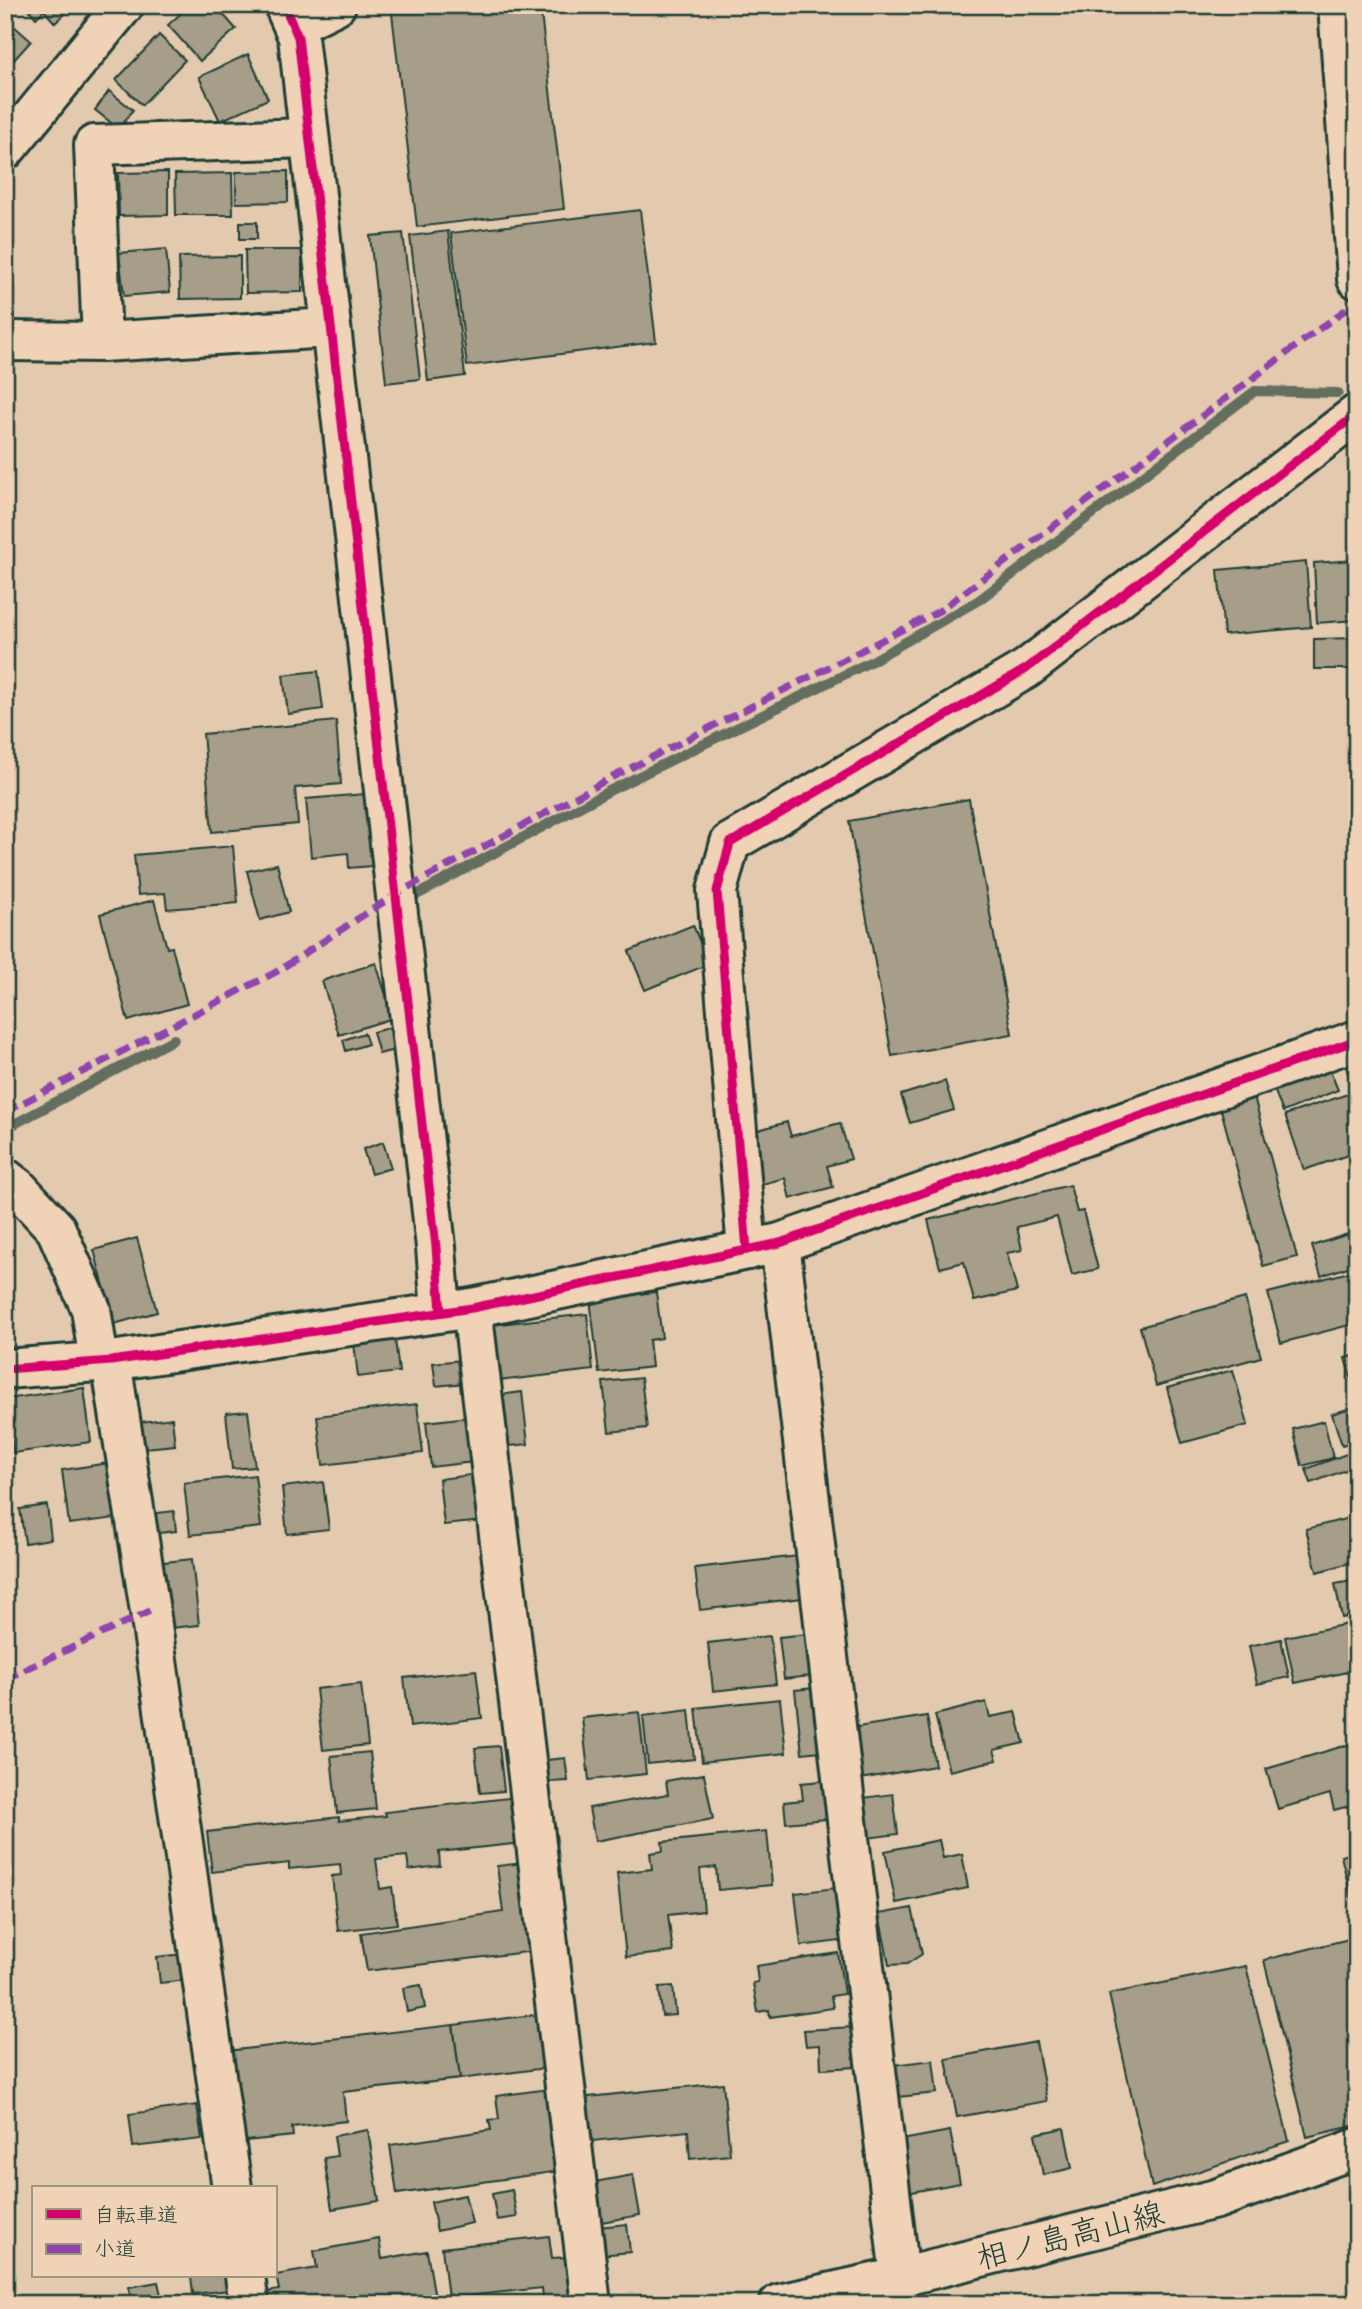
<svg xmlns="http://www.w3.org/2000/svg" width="1362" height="2309" font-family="'Indie Flower','Klee One',sans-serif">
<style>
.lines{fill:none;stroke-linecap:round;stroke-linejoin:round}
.stream{stroke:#636e5f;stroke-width:10}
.building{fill:#a69e89;stroke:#1f3d34;stroke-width:2}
.street-casing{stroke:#1f3d34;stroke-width:44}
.secondary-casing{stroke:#1f3d34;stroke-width:44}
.street{stroke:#f0d3b7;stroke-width:38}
.secondary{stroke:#f0d3b7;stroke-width:38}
.quiet{stroke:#8e44ad;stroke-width:7;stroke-dasharray:14 7;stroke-linecap:butt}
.cycleway-casing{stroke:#f0d3b7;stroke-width:13}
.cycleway{stroke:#d6006c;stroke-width:9}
.labels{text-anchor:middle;stroke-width:5;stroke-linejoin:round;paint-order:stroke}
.street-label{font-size:32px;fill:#1f3d34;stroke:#f0d3b7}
</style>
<rect width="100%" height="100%" fill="#e3caaf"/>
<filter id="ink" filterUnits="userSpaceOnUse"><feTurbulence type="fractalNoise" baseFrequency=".0143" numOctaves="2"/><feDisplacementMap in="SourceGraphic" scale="14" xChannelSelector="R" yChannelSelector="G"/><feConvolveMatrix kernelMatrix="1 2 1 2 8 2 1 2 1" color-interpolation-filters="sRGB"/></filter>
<g filter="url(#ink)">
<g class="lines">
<g class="stream">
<polyline points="413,897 609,791 872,661 979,600 1255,391 1338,393"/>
<polyline points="5,1129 174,1039"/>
</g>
</g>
<g class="building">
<polygon points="25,5 75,5 55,23 44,10 36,18"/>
<polygon points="190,5 215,5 236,29 200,61 168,25"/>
<polygon points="391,5 540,5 564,209 417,227"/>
<polygon points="5,18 31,41 5,70"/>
<polygon points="159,35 185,60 142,105 116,80"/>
<polygon points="248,54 268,99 220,121 199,77"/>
<polygon points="109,91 133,110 119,129 95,110"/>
<polygon points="288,171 288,202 236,203 236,172"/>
<polygon points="168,172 168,215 119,216 118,173"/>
<polygon points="232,173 233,215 176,215 175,174"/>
<polygon points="640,210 656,342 467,366 451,233"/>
<rect x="240" y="222" width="17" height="17"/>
<polygon points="448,231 465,376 428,381 410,236"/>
<polygon points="403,233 420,379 386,383 370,236"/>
<polygon points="166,249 170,292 124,296 119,253"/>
<polygon points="245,250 302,250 302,292 246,293"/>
<polygon points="240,256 240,298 180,299 179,257"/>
<polygon points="1353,560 1356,620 1317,623 1314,563"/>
<polygon points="1306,562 1311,627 1224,635 1218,570"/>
<polygon points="1357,638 1357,669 1314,669 1314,639"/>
<polygon points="318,671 323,709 288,714 283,675"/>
<polygon points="336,721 341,784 295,788 298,824 212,832 203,734"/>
<polygon points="365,794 372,866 349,868 348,853 311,857 306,799"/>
<polygon points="969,799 1012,1034 892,1056 849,821"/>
<polygon points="233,846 238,903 167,909 165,893 138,895 134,855"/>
<polygon points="277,864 289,912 260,920 247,871"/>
<polygon points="154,900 167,948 172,947 187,1004 128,1021 100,914"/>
<polygon points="693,925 709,964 645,990 629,951"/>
<polygon points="376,963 393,1018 339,1035 322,981"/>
<polygon points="392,1027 398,1049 379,1054 373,1032"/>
<polygon points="364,1033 368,1044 346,1051 343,1040"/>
<polygon points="1357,1064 1357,1084 1352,1086 1346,1067"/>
<polygon points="1329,1068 1338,1090 1283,1112 1274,1089"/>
<polygon points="945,1081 954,1110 910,1123 901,1095"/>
<polygon points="1357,1091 1357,1152 1304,1170 1285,1115"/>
<polygon points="1253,1093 1297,1257 1263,1266 1219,1102"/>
<polygon points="787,1122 791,1136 840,1123 851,1159 827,1166 833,1187 790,1199 785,1178 755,1186 740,1135"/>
<polygon points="383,1142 391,1168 371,1174 363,1149"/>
<polygon points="1070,1185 1077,1212 1083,1211 1098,1269 1072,1275 1057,1217 1017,1227 1022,1250 1007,1253 1017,1291 974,1301 964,1262 940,1268 928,1220"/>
<polygon points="1357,1231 1357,1264 1321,1276 1312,1246"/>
<polygon points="137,1238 157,1312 114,1324 94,1250"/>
<polygon points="1357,1270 1357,1323 1281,1343 1268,1293"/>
<polygon points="656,1292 662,1338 649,1340 652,1367 599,1373 590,1299"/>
<polygon points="1245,1298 1261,1357 1156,1386 1140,1327"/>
<polygon points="587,1314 593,1370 489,1382 483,1326"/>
<polygon points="395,1339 399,1372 358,1377 354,1343"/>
<polygon points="1357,1355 1357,1399 1345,1358"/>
<polygon points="461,1360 464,1383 436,1386 433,1363"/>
<polygon points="1233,1370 1248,1425 1182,1443 1167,1388"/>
<polygon points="641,1378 647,1428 609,1432 603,1382"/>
<polygon points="84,1388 91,1442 13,1453 6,1399"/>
<polygon points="522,1392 528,1444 499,1447 493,1396"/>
<polygon points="417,1404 423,1453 323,1465 317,1416"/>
<polygon points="1357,1406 1357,1440 1342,1445 1332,1414"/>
<polygon points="248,1411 255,1467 232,1469 226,1413"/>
<polygon points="468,1417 473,1462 431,1467 426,1422"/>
<polygon points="172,1418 175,1445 135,1449 132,1423"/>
<polygon points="1324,1421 1333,1458 1302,1466 1293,1429"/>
<polygon points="1349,1453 1354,1467 1311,1483 1306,1469"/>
<polygon points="109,1463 117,1518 69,1524 62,1470"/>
<polygon points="478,1474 483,1521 444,1525 439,1479"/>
<polygon points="255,1475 261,1527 190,1535 184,1483"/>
<polygon points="323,1482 329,1529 287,1534 282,1487"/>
<polygon points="47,1505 51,1539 25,1543 20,1509"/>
<polygon points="174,1511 176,1531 151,1534 148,1514"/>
<polygon points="1357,1516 1357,1561 1317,1572 1306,1529"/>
<polygon points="798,1556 802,1598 700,1610 695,1568"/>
<polygon points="192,1559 199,1625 162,1629 155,1563"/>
<polygon points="1357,1580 1357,1615 1342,1618 1335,1584"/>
<polygon points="1357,1622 1357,1694 1352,1671 1295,1683 1285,1637"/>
<polygon points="817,1633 821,1675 784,1679 779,1637"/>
<polygon points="770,1636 776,1684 713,1691 708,1643"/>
<polygon points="1281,1639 1289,1677 1257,1684 1249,1646"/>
<polygon points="476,1670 482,1718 410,1727 404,1678"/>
<polygon points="361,1684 368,1745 323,1750 316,1689"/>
<polygon points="823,1687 830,1750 802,1753 795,1690"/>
<polygon points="780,1699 786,1753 702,1762 696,1708"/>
<polygon points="986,1702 990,1717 1016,1712 1024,1743 994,1750 997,1760 949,1771 935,1715"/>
<polygon points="689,1710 694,1759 648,1764 643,1716"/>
<polygon points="639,1712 646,1774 589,1780 582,1718"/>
<polygon points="927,1716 935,1766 860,1779 851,1728"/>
<polygon points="1357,1742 1357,1804 1334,1810 1330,1794 1278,1809 1266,1769"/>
<polygon points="499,1746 504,1791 480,1793 475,1748"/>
<polygon points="370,1752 376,1809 337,1813 331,1756"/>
<polygon points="565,1758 568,1781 549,1782 547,1760"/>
<polygon points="704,1774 713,1819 595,1841 589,1808 668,1794 666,1781"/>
<polygon points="832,1780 836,1818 786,1823 784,1802 803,1800 801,1783"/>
<polygon points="893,1794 898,1834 860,1839 855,1799"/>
<polygon points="517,1797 522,1843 439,1852 440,1866 409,1870 407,1856 376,1859 380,1889 392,1887 397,1924 338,1931 332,1876 341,1875 340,1864 289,1869 289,1863 212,1872 207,1832 339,1817 339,1821 386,1816 385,1812"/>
<polygon points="767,1831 772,1885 718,1890 716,1867 700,1869 704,1911 668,1915 673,1952 626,1957 617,1873 652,1869 650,1853 663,1851 662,1842"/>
<polygon points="939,1840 943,1858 962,1854 968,1888 896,1903 885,1851"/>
<polygon points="1357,1852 1357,1903 1353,1904 1341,1856"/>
<polygon points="522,1863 535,1951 367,1971 361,1933 503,1912 497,1866"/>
<polygon points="835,1888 841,1941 801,1946 795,1893"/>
<polygon points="912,1908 922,1954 907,1964 889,1965 879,1914"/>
<polygon points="1357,1937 1357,2125 1307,2137 1264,1960"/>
<polygon points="838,1953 844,1994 831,1996 833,2008 770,2017 769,2010 758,2012 753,1983 758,1982 756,1966"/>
<polygon points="184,1954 187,1980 160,1983 157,1957"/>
<polygon points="1246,1966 1289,2141 1152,2187 1109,1994"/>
<polygon points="421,1985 425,2008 407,2012 403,1988"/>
<polygon points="673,1986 676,2015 662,2016 659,1987"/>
<polygon points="539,2014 546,2068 460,2079 453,2025"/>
<polygon points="453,2025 460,2079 343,2092 346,2121 292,2127 293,2136 237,2142 227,2051"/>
<polygon points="853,2027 856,2067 821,2069 820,2045 806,2046 804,2030"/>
<polygon points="1036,2042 1047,2101 957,2117 946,2059"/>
<polygon points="933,2060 937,2093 888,2098 884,2066"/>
<polygon points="723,2083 730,2155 690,2159 688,2131 583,2142 579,2098"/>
<polygon points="548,2089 560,2171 397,2194 390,2145 491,2130 489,2120 499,2119 496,2096"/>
<polygon points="197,2105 202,2139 133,2147 129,2114"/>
<polygon points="1064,2128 1072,2168 1043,2175 1035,2134"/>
<polygon points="368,2130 379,2201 332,2209 324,2158 337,2156 334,2136"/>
<polygon points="950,2131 960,2183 901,2194 891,2142"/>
<polygon points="633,2175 640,2215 596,2223 589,2183"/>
<polygon points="512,2190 517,2217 497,2220 492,2194"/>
<polygon points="465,2195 472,2223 437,2231 431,2202"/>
<polygon points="627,2224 630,2252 601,2255 598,2227"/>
<polygon points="549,2236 552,2258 568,2257 574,2304 544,2304 542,2288 448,2298 442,2248"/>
<polygon points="379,2239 382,2259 427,2251 436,2304 261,2304 259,2293 279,2290 276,2275 317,2268 314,2251"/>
<polygon points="191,2276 237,2276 239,2289 193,2294"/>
<polygon points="158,2282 163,2304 132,2304 129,2287"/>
</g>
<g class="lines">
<g class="street-casing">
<g id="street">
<polyline points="284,5 298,37 436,1247 441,1312"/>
<polyline points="1338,5 1357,279"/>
<polyline points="295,25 336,5"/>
<polyline points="5,341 102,342 330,328"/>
<polyline points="102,342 94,145 308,138"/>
<polyline points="5,1178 18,1188 56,1229 91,1309 99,1362"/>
<polyline points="780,1243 900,2277"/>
<polyline points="747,1250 717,891 730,843 1026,669 1357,414"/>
<polyline points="472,1308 591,2304"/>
<polyline points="111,1361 150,1611 232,2188"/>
<polyline points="5,1369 111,1361 472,1308 780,1243 1357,1040"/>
<polyline points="245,2276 249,2304"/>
</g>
</g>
<g class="secondary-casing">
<g id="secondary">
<polyline points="5,150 124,5"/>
<polyline points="779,2304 900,2277 1216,2199 1357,2148"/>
</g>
</g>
<use href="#street" class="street"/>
<use href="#secondary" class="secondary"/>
<g class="quiet">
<polyline points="5,1112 276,972 396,894 605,781 939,611 1357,301"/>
<polyline points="5,1679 150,1611"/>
</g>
<g class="cycleway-casing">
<g id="cycleway">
<polyline points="284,5 298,37 436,1247 441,1312"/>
<polyline points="747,1250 717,891 730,843 1026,669 1357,414"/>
<polyline points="5,1369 111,1361 472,1308 780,1243 1357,1040"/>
</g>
</g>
<use href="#cycleway" class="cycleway"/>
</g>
</g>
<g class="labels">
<g class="street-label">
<text transform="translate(1070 2235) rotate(-14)" y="11">相ノ島高山線</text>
</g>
</g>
<rect width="1362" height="2309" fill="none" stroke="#f0d3b7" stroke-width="28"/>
<rect x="14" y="14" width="1334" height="2281" fill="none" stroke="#1f3d34" stroke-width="2.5" filter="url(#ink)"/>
<rect x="32" y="2186" width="245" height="91" fill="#f0d3b7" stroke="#9c9783" stroke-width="2"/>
<rect x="46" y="2209" width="35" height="10" fill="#d6006c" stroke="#9c9783" stroke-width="2"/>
<text x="94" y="2222" font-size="21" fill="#1f3d34">自転車道</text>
<rect x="46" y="2244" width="35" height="10" fill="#8e44ad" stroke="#9c9783" stroke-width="2"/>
<text x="94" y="2256" font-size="21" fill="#1f3d34">小道</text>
</svg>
